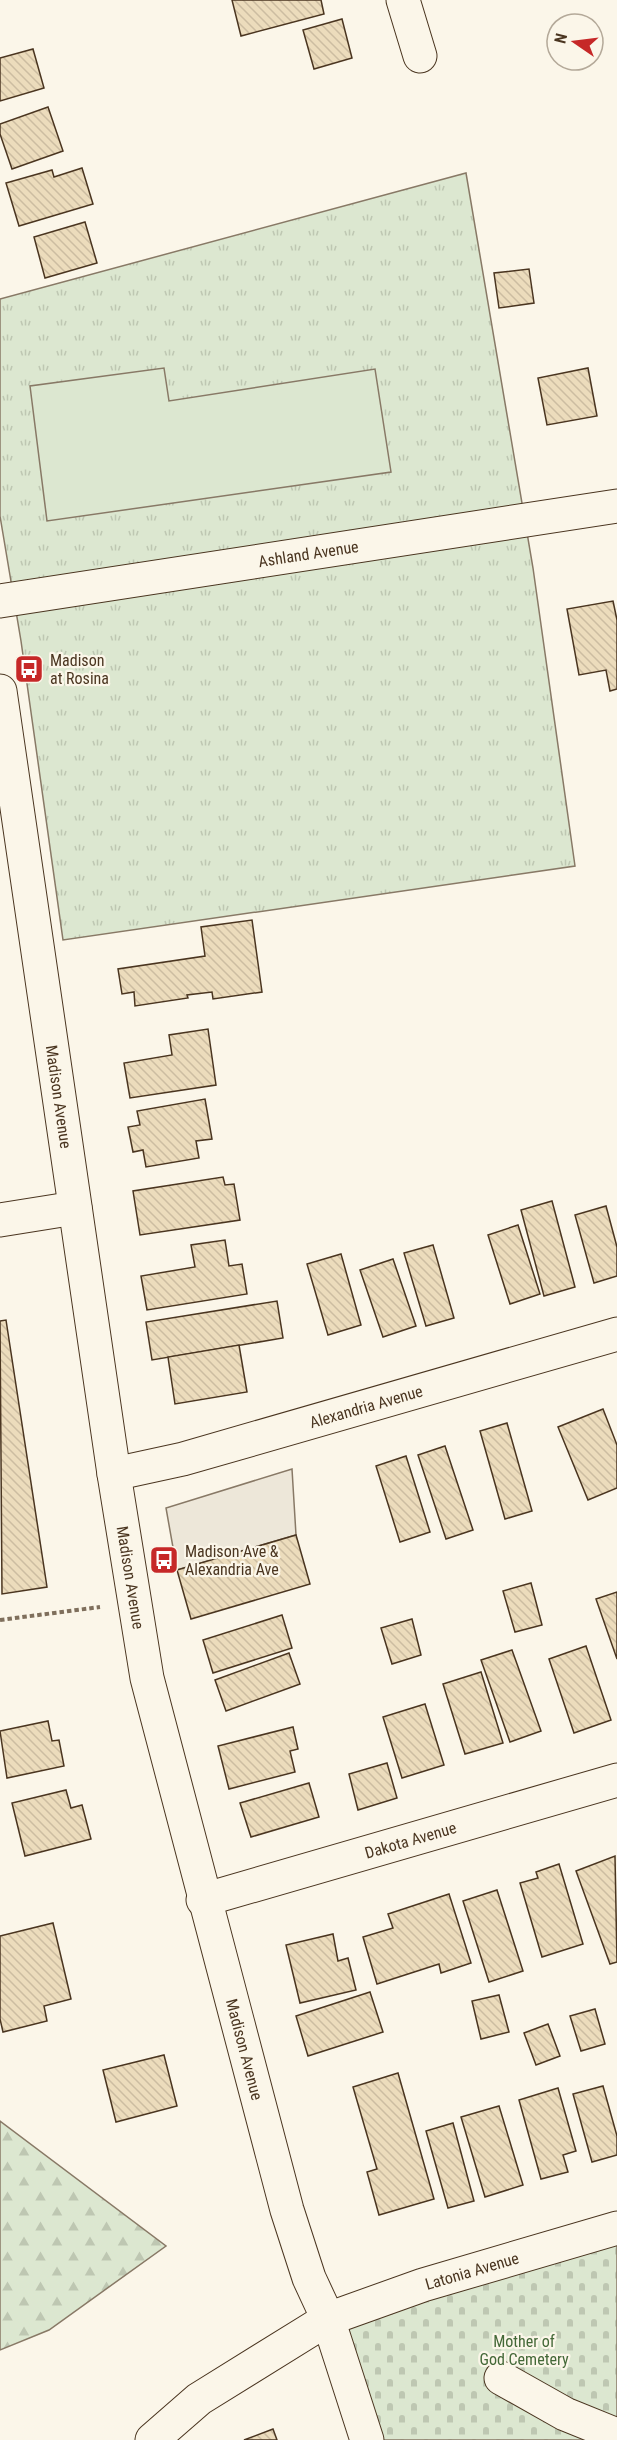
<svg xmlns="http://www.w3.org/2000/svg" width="617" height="2440" font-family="'Roboto Condensed',sans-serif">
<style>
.grass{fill:url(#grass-tufts);stroke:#887966;stroke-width:1.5}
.forest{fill:url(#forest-firs);stroke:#887966;stroke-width:1.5}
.cemetery{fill:url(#cemetery-stones);stroke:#887966;stroke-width:1.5}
.pitch{fill:#dce7d0;stroke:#887966;stroke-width:1.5}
.parking{fill:#ede7d9;stroke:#887966;stroke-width:1.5}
.building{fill:url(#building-back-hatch);stroke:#4a3520;stroke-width:1.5}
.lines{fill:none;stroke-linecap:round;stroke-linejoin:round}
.minor-casing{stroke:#4a3520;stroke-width:35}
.major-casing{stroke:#4a3520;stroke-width:35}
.path{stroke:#7f6f5c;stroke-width:4;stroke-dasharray:4.5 3;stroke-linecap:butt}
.minor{stroke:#fbf6e9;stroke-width:33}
.major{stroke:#fbf6e9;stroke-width:33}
.labels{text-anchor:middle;stroke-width:4.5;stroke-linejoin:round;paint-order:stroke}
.street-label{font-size:16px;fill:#4a3520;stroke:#fbf6e9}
.poi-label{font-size:16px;fill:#4a3520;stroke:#fbf6e9;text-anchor:start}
.park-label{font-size:16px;fill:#436837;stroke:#fbf6e9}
</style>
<defs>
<pattern id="grass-tufts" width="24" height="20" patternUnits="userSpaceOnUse" patternTransform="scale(1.5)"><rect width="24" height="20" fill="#dce7d0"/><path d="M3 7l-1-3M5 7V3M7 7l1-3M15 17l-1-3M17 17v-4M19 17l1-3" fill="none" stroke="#bec7b2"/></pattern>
<pattern id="forest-firs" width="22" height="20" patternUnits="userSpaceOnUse" patternTransform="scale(1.5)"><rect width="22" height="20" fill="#dce7d0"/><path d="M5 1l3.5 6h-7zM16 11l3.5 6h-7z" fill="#bec7b2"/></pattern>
<pattern id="cemetery-stones" width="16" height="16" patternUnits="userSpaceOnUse" patternTransform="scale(1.5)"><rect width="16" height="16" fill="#dce7d0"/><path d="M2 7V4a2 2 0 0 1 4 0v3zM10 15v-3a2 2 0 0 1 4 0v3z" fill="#bec7b2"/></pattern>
<pattern id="building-back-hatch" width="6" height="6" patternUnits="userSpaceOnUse" patternTransform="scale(1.5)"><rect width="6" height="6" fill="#ecdcbc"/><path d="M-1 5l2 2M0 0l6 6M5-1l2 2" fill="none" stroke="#ccbda1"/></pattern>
</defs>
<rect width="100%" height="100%" fill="#fbf6e9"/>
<polygon class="grass" points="466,173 533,568 575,866 63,940 21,641 0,516 0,299"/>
<polygon class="forest" points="0,2121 166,2246 49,2330 0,2350"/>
<polygon class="cemetery" points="617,2228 617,2440 367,2440 328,2319"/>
<polygon class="pitch" points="164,368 169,401 375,369 391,472 47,521 30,386"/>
<polygon class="parking" points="292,1469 296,1535 177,1570 166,1508"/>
<g class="building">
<polygon points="232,0 321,0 324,14 241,36"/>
<polygon points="342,19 352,58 314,69 303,30"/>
<polygon points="33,49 44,88 0,101 0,58"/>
<polygon points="48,107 63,151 12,169 0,134 0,124"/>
<polygon points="82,168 93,204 19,226 6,183 52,170 54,177"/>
<polygon points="85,222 97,263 45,278 34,237"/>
<polygon points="529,269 534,303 499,308 494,273"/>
<polygon points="588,368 597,416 547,425 538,378"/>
<polygon points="613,601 617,620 617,689 610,691 606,670 579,675 567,609"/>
<polygon points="252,920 262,992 213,999 212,992 187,995 188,998 135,1006 134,992 122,994 118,969 205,956 201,927"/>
<polygon points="208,1029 216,1085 130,1098 124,1063 172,1055 169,1035"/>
<polygon points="205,1099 212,1139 196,1141 199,1158 146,1167 143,1150 133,1152 128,1127 140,1125 137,1111"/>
<polygon points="223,1177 225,1185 234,1184 240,1220 140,1235 133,1191"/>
<polygon points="552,1201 575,1287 544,1296 521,1210"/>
<polygon points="606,1206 617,1247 617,1276 594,1283 575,1215"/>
<polygon points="518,1225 540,1294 510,1304 488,1235"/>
<polygon points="225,1240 229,1266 242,1264 247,1294 147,1310 141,1276 195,1267 191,1245"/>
<polygon points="433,1245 454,1318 426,1326 404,1253"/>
<polygon points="341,1254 361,1325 328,1335 307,1264"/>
<polygon points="393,1259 416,1326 383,1337 360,1270"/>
<polygon points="277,1301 283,1338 152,1360 146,1322"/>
<polygon points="6,1320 47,1587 2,1594 0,1321"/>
<polygon points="239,1345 247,1392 175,1404 168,1357"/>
<polygon points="603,1409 617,1445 617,1488 588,1500 558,1427"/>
<polygon points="507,1423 532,1511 505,1519 480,1431"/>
<polygon points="445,1446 473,1530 446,1539 418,1455"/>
<polygon points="406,1456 430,1532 400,1542 376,1466"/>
<polygon points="296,1535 310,1584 191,1619 177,1570"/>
<polygon points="531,1583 542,1625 515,1632 503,1591"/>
<polygon points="617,1592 617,1659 596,1599"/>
<polygon points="282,1615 292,1648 213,1673 203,1640"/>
<polygon points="412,1619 421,1655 392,1664 381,1628"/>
<polygon points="586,1646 611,1720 574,1733 549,1659"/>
<polygon points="512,1650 541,1731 510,1742 481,1660"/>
<polygon points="289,1653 300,1684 226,1711 215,1680"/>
<polygon points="481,1672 503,1743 465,1754 443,1684"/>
<polygon points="425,1704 444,1765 402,1778 383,1717"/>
<polygon points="48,1721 52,1741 59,1740 64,1766 7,1778 0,1731"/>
<polygon points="293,1727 298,1749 290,1751 295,1772 229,1789 218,1746"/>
<polygon points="387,1763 397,1798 358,1810 349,1774"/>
<polygon points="309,1783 319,1817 251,1837 240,1803"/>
<polygon points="66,1790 71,1808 82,1805 91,1839 25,1856 12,1803"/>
<polygon points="615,1856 617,1962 610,1964 576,1871"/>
<polygon points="559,1864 583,1944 542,1957 520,1883 538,1878 536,1872"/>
<polygon points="497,1890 523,1971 489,1982 463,1901"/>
<polygon points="449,1894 471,1963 441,1973 439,1964 377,1984 363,1937 393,1928 388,1914"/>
<polygon points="53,1923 71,1999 44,2006 47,2021 3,2032 0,2019 0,1936"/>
<polygon points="333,1934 338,1961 348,1958 356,1990 300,2003 286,1945"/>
<polygon points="370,1992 383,2032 308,2056 296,2016"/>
<polygon points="499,1995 509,2032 481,2039 472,2001"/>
<polygon points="595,2009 605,2044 581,2051 570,2016"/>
<polygon points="548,2024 560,2056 536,2065 524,2033"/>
<polygon points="164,2055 177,2106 116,2122 103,2070"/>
<polygon points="398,2073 434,2199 379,2215 367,2172 377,2169 353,2087"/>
<polygon points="603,2086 617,2136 617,2155 592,2162 573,2094"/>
<polygon points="558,2088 576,2151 563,2155 568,2172 541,2179 519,2100"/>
<polygon points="499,2106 523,2185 485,2197 461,2117"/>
<polygon points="453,2123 474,2201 448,2208 426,2131"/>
<polygon points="273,2429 277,2440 244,2440"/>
</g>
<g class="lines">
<g class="minor-casing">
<g id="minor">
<polyline points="403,0 420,56"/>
<path id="s1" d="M 0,601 L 617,506"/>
<polyline points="0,1220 75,1208"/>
<path id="s2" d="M 114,1474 L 183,1459 L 617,1334"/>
<path id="s3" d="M 203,1900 L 617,1780"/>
<polyline points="501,2378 565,2414 617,2435"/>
<path id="s4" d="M 152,2440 L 199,2399 L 328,2319 L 423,2285 L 617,2228"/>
</g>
</g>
<g class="major-casing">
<g id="major">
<path id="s5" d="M 0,691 L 114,1474 L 147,1678 L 287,2210 L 309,2278 L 328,2319 L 367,2440"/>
</g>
</g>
<polyline class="path" points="0,1620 100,1607"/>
<use href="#minor" class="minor"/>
<use href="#major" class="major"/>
</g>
<defs>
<g id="bus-square" transform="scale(1.5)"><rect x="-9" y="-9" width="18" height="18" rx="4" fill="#c62828" stroke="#fbf6e9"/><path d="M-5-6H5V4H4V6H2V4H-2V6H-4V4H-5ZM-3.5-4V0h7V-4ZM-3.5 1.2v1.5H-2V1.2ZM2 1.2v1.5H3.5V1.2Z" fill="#fff"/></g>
</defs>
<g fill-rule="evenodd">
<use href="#bus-square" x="29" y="669"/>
<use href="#bus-square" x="164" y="1560"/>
</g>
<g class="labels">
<g class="street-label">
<text dy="6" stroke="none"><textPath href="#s1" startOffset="312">Ashland Avenue</textPath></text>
<text dy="6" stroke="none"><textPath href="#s5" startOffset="410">Madison Avenue</textPath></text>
<text dy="6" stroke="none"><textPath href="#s2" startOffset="261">Alexandria Avenue</textPath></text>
<text dy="6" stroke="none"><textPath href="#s5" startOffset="896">Madison Avenue</textPath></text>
<text dy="6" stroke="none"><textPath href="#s3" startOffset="216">Dakota Avenue</textPath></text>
<text dy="6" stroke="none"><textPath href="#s5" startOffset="1382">Madison Avenue</textPath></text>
<text dy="6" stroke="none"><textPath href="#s4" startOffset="366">Latonia Avenue</textPath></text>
</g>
<g class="poi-label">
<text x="50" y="666">Madison<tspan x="50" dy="18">at Rosina</tspan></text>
<text x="185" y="1557">Madison Ave &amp;<tspan x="185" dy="18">Alexandria Ave</tspan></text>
</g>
<g class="park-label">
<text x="524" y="2347">Mother of<tspan x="524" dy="18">God Cemetery</tspan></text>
</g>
</g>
<g transform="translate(575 42) rotate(284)"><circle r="28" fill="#fbf6e9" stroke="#b4a999" stroke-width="1.5"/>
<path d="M0-4.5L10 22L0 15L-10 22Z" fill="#c62828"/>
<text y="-9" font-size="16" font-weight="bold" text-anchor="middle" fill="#4a3520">N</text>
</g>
</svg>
